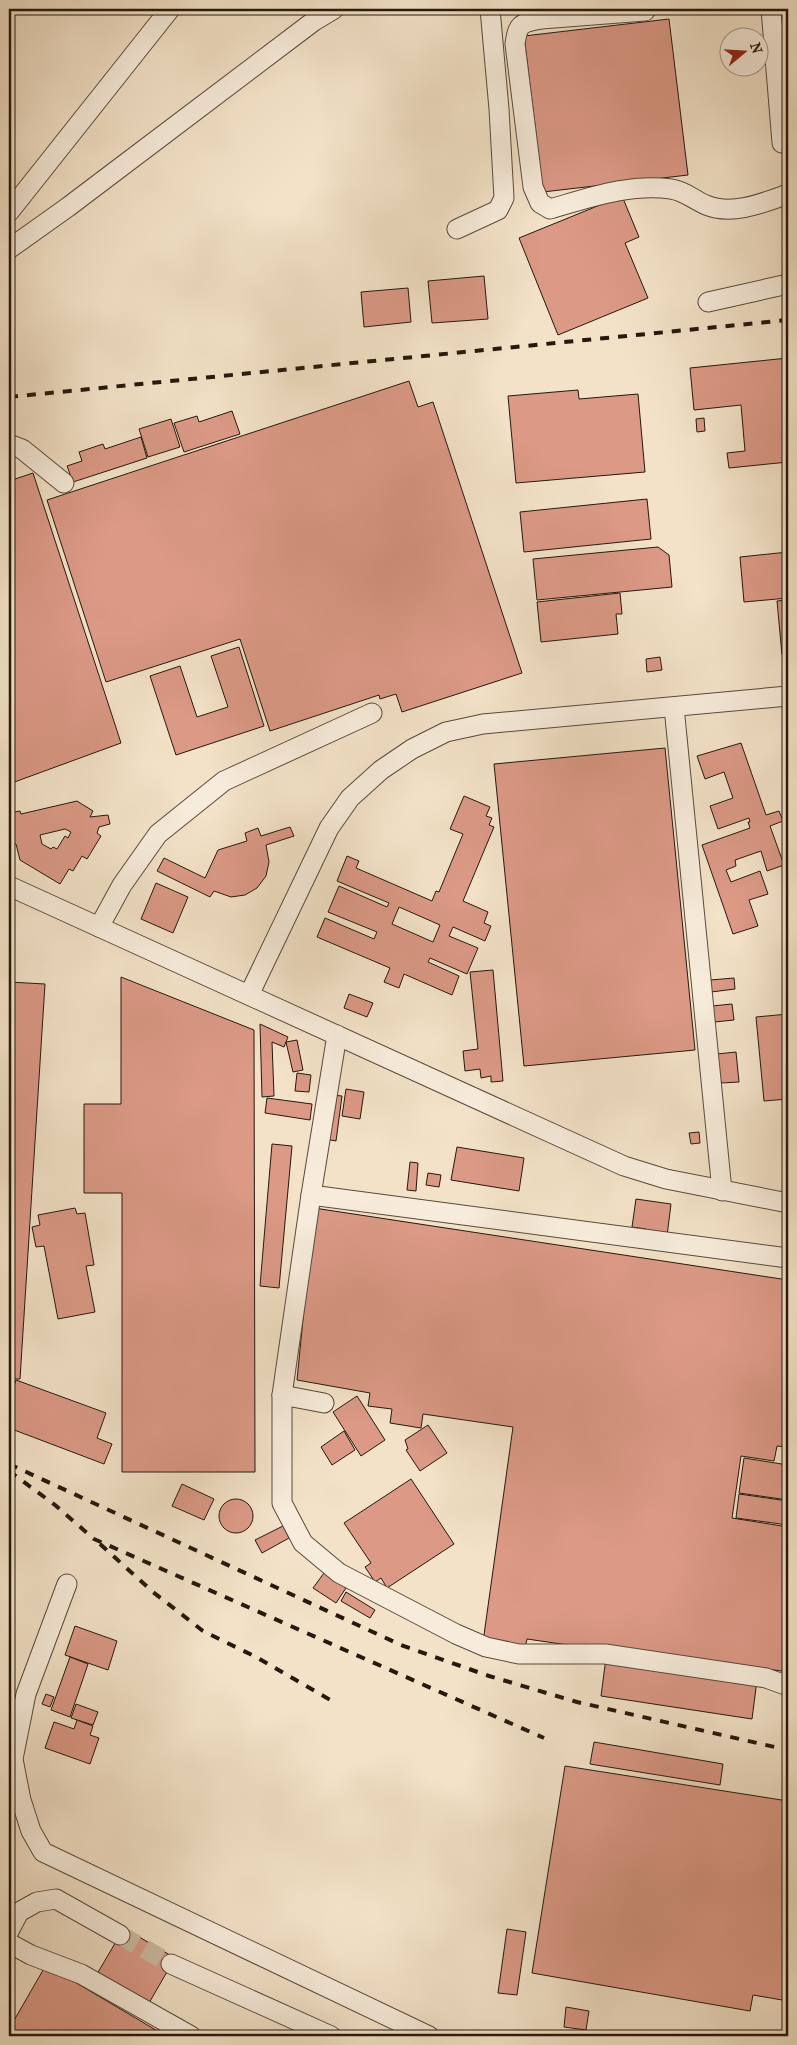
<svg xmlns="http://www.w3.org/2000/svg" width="797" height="2045" font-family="'IM FELL French Canon',serif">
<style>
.building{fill:#db9986;stroke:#25180d;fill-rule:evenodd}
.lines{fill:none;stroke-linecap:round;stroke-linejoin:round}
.minor-tunnel{stroke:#cabaa3;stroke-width:19;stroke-dasharray:19 9;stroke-linecap:butt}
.minor-casing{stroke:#584a3c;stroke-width:21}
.minor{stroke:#f7ecdb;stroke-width:19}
.rail{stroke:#25180d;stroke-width:4;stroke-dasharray:9 9;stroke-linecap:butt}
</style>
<rect width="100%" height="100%" fill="#f3e2c8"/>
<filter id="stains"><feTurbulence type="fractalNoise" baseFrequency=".004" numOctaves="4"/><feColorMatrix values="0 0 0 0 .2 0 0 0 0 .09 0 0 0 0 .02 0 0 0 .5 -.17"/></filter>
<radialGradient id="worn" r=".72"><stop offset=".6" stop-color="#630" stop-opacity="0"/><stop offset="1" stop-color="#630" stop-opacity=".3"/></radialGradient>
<g class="building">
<polygon points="669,19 688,175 543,192 524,36"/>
<polygon points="622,196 639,237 625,243 648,298 558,335 519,238"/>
<polygon points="484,276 488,319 432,323 428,281"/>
<polygon points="408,288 411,322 364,327 361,292"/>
<polygon points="788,358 788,462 729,468 727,453 745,451 741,405 694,410 690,368"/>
<polygon points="409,381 418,407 433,402 522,673 402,712 396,694 380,699 379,695 270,731 240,639 106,682 47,500"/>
<polygon points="578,390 579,399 638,394 645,472 516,483 508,396"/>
<polygon points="232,411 240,434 184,452 174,423 197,416 199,422"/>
<polygon points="704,418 705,431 697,432 696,419"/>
<polygon points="171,419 180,447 148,457 139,429"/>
<polygon points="141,437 147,458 73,482 67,466 82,461 79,452 103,444 105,449"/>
<polygon points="33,473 121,743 9,784 9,481"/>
<polygon points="647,499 651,539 524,552 520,512"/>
<polygon points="658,547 669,555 672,587 537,600 533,559"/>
<polygon points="788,552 788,598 744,602 740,557"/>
<polygon points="620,593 622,614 616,614 618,634 541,642 537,602"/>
<polygon points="788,600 788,655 782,655 777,601"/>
<polygon points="239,647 264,726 176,755 150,676 180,666 197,717 228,707 211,656"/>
<polygon points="660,657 662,670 647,672 646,659"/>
<polygon points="741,743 766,815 779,811 783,821 770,826 784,865 767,871 761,851 735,860 736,866 726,870 731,882 760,871 768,894 749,900 758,926 733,934 702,845 750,828 748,822 750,822 749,818 718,829 710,806 733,798 724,772 705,779 697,756"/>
<polygon points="665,748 695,1050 524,1066 494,764"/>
<path d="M 464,796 L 490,807 L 486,816 L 492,818 L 489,825 L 494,827 L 463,901 L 488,912 L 484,923 L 491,926 L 485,941 L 453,927 L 449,936 L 478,948 L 467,974 L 430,958 L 428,962 L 459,976 L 452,995 L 404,974 L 399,988 L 384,982 L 390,968 L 317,937 L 325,918 L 374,939 L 377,932 L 328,912 L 339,886 L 387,907 L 389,903 L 337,881 L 347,856 L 359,861 L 356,868 L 432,901 L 436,891 L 439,892 L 463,834 L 450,829 ZM 399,907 L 440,925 L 433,942 L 392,924 Z"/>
<path d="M 77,801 L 93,811 L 90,817 L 108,815 L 110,824 L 99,827 L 97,833 L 101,836 L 87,859 L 82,856 L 73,871 L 69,869 L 60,884 L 20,860 L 16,844 L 9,846 L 9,813 L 20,811 L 21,814 ZM 65,829 L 71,832 L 68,838 L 65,836 L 57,849 L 53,847 L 51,849 L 42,844 L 40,835 Z"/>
<polygon points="290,827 294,836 266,845 269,862 266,876 257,888 245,895 231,897 214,891 210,897 157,871 164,858 205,878 218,850 247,841 245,833 258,828 261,836"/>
<polygon points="156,883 188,897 173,933 141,919"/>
<polygon points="493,970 503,1081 491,1082 491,1076 481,1078 480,1069 465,1071 463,1051 478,1049 470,972"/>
<polygon points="121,977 254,1030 255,1472 122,1472 122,1193 84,1193 84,1104 121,1104"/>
<polygon points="734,978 735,989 711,992 710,980"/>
<polygon points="9,982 45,984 20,1379 9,1379"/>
<polygon points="349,994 373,1003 367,1017 344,1008"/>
<polygon points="732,1004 734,1020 714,1022 712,1006"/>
<polygon points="788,1014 788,1099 764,1101 756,1017"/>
<polygon points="260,1024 288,1037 284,1047 272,1042 274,1096 262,1097"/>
<polygon points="297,1040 303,1070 293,1072 286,1042"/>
<polygon points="736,1052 739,1082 721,1083 717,1054"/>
<polygon points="297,1073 311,1075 309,1092 295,1091"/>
<polygon points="346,1089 364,1092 360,1119 342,1116"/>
<polygon points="331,1095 342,1096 336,1141 325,1139"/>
<polygon points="267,1098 312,1104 310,1120 265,1113"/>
<polygon points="699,1132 700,1143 691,1144 689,1133"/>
<polygon points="272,1144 292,1146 279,1288 260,1286"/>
<polygon points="457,1147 524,1158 519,1191 451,1180"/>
<polygon points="410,1162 418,1163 416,1191 407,1190"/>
<polygon points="428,1173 441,1175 439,1187 426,1185"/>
<polygon points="636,1199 671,1204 667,1236 646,1233 646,1229 632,1227"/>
<polygon points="75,1208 77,1214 85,1213 94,1265 86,1266 95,1312 58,1319 44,1246 36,1247 32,1227 40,1225 38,1215"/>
<polygon points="314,1208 788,1280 788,1447 777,1446 774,1461 741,1456 732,1518 788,1527 788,1672 713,1661 713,1666 527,1639 525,1648 483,1642 513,1427 423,1414 421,1428 390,1423 392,1409 368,1406 370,1393 297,1380"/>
<polygon points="16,1380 106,1413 97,1438 112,1444 104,1464 9,1428 9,1394 11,1395"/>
<polygon points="357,1396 385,1440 361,1456 333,1412"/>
<polygon points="428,1425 447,1453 420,1471 406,1450 408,1449 405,1440"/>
<polygon points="344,1431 355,1450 332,1465 321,1447"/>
<polygon points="744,1458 788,1465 788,1500 739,1493"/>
<polygon points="411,1479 454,1544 387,1588 381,1578 375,1582 365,1567 371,1563 344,1523"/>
<polygon points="182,1484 214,1499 204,1520 172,1506"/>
<polygon points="739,1494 788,1501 788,1525 736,1518"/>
<circle cx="236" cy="1516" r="17"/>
<polygon points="283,1526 289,1538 262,1553 255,1540"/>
<polygon points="324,1573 346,1588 336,1603 313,1588"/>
<polygon points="346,1592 375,1610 370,1618 341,1601"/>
<polygon points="75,1626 117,1641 108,1670 65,1655"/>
<polygon points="70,1657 88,1664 70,1717 51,1710"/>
<polygon points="606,1658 757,1680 752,1719 601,1696"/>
<polygon points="46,1694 54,1697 50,1707 42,1704"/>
<polygon points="76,1704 98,1712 93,1725 71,1718"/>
<polygon points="77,1720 93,1726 90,1735 99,1738 90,1764 45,1748 54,1722 74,1729"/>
<polygon points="594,1742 723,1764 720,1785 590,1764"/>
<polygon points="565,1766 788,1801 788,2001 753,1995 750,2011 532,1973"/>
<polygon points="124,1928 175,1958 149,2003 97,1974"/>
<polygon points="507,1929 526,1932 517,1995 498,1993"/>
<polygon points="46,1965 166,2036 9,2036 9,2029"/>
<polygon points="566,2007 589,2011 586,2030 564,2027"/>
</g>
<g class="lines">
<polyline class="minor-tunnel" points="120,1935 171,1964"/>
<g class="minor-casing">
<g id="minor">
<polyline points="540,9 541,19 645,11"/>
<polyline points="771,9 782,143"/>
<path d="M 541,19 C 520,23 518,24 515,44 L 533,187 L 540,203 L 550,209 C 589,198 630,183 671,189 C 685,191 694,200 706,205 C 732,216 763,203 788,194"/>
<polyline points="9,212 170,9"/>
<polyline points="457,229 498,210 504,198 499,109 490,9"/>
<polyline points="9,249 68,207 314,21 334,9"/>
<polyline points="708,302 788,284"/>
<polyline points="9,444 22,449 64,483"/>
<polyline points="674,707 722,1191"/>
<polyline points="9,886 624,1166 666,1179 788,1203"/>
<polyline points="99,927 122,885 158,834 224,781 372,713"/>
<polyline points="249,995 329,828 350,798 381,770 412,749 446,732 483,724 788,696"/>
<polyline points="337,1035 311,1195 788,1258"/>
<polyline points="282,1395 311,1195"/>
<polyline points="324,1403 282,1395 282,1503 303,1543 339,1573 456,1634 486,1647 519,1654 605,1654 766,1678 788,1686"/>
<polyline points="67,1584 26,1694 13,1759 21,1800 31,1831 43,1852 429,2036"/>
<polyline points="9,1931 19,1912 37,1902 56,1899 120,1935"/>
<polyline points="9,1943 31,1955 81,1974 191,2036"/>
<polyline points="171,1964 331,2036"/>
</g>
</g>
<use href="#minor" class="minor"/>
<g class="rail">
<polyline points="9,397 788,320"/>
<polyline points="9,1464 401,1645 489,1676 577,1702 788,1750"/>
<polyline points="9,1471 55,1505 94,1539 544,1738"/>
<polyline points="100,1544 153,1592 203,1631 256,1657 332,1701"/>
</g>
</g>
<rect width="797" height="2045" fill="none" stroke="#f3e2c8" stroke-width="30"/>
<rect x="10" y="10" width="777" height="2025" fill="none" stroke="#25180d" stroke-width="2.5"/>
<rect x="15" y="15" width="767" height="2015" fill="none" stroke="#25180d"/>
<g transform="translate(744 52) rotate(72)"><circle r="24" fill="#f7ecdb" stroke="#a39789"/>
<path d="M0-4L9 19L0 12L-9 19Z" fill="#8f2418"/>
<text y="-8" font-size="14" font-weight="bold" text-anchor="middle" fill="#25180d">N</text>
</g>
<rect width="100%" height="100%" filter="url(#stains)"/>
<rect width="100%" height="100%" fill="url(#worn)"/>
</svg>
